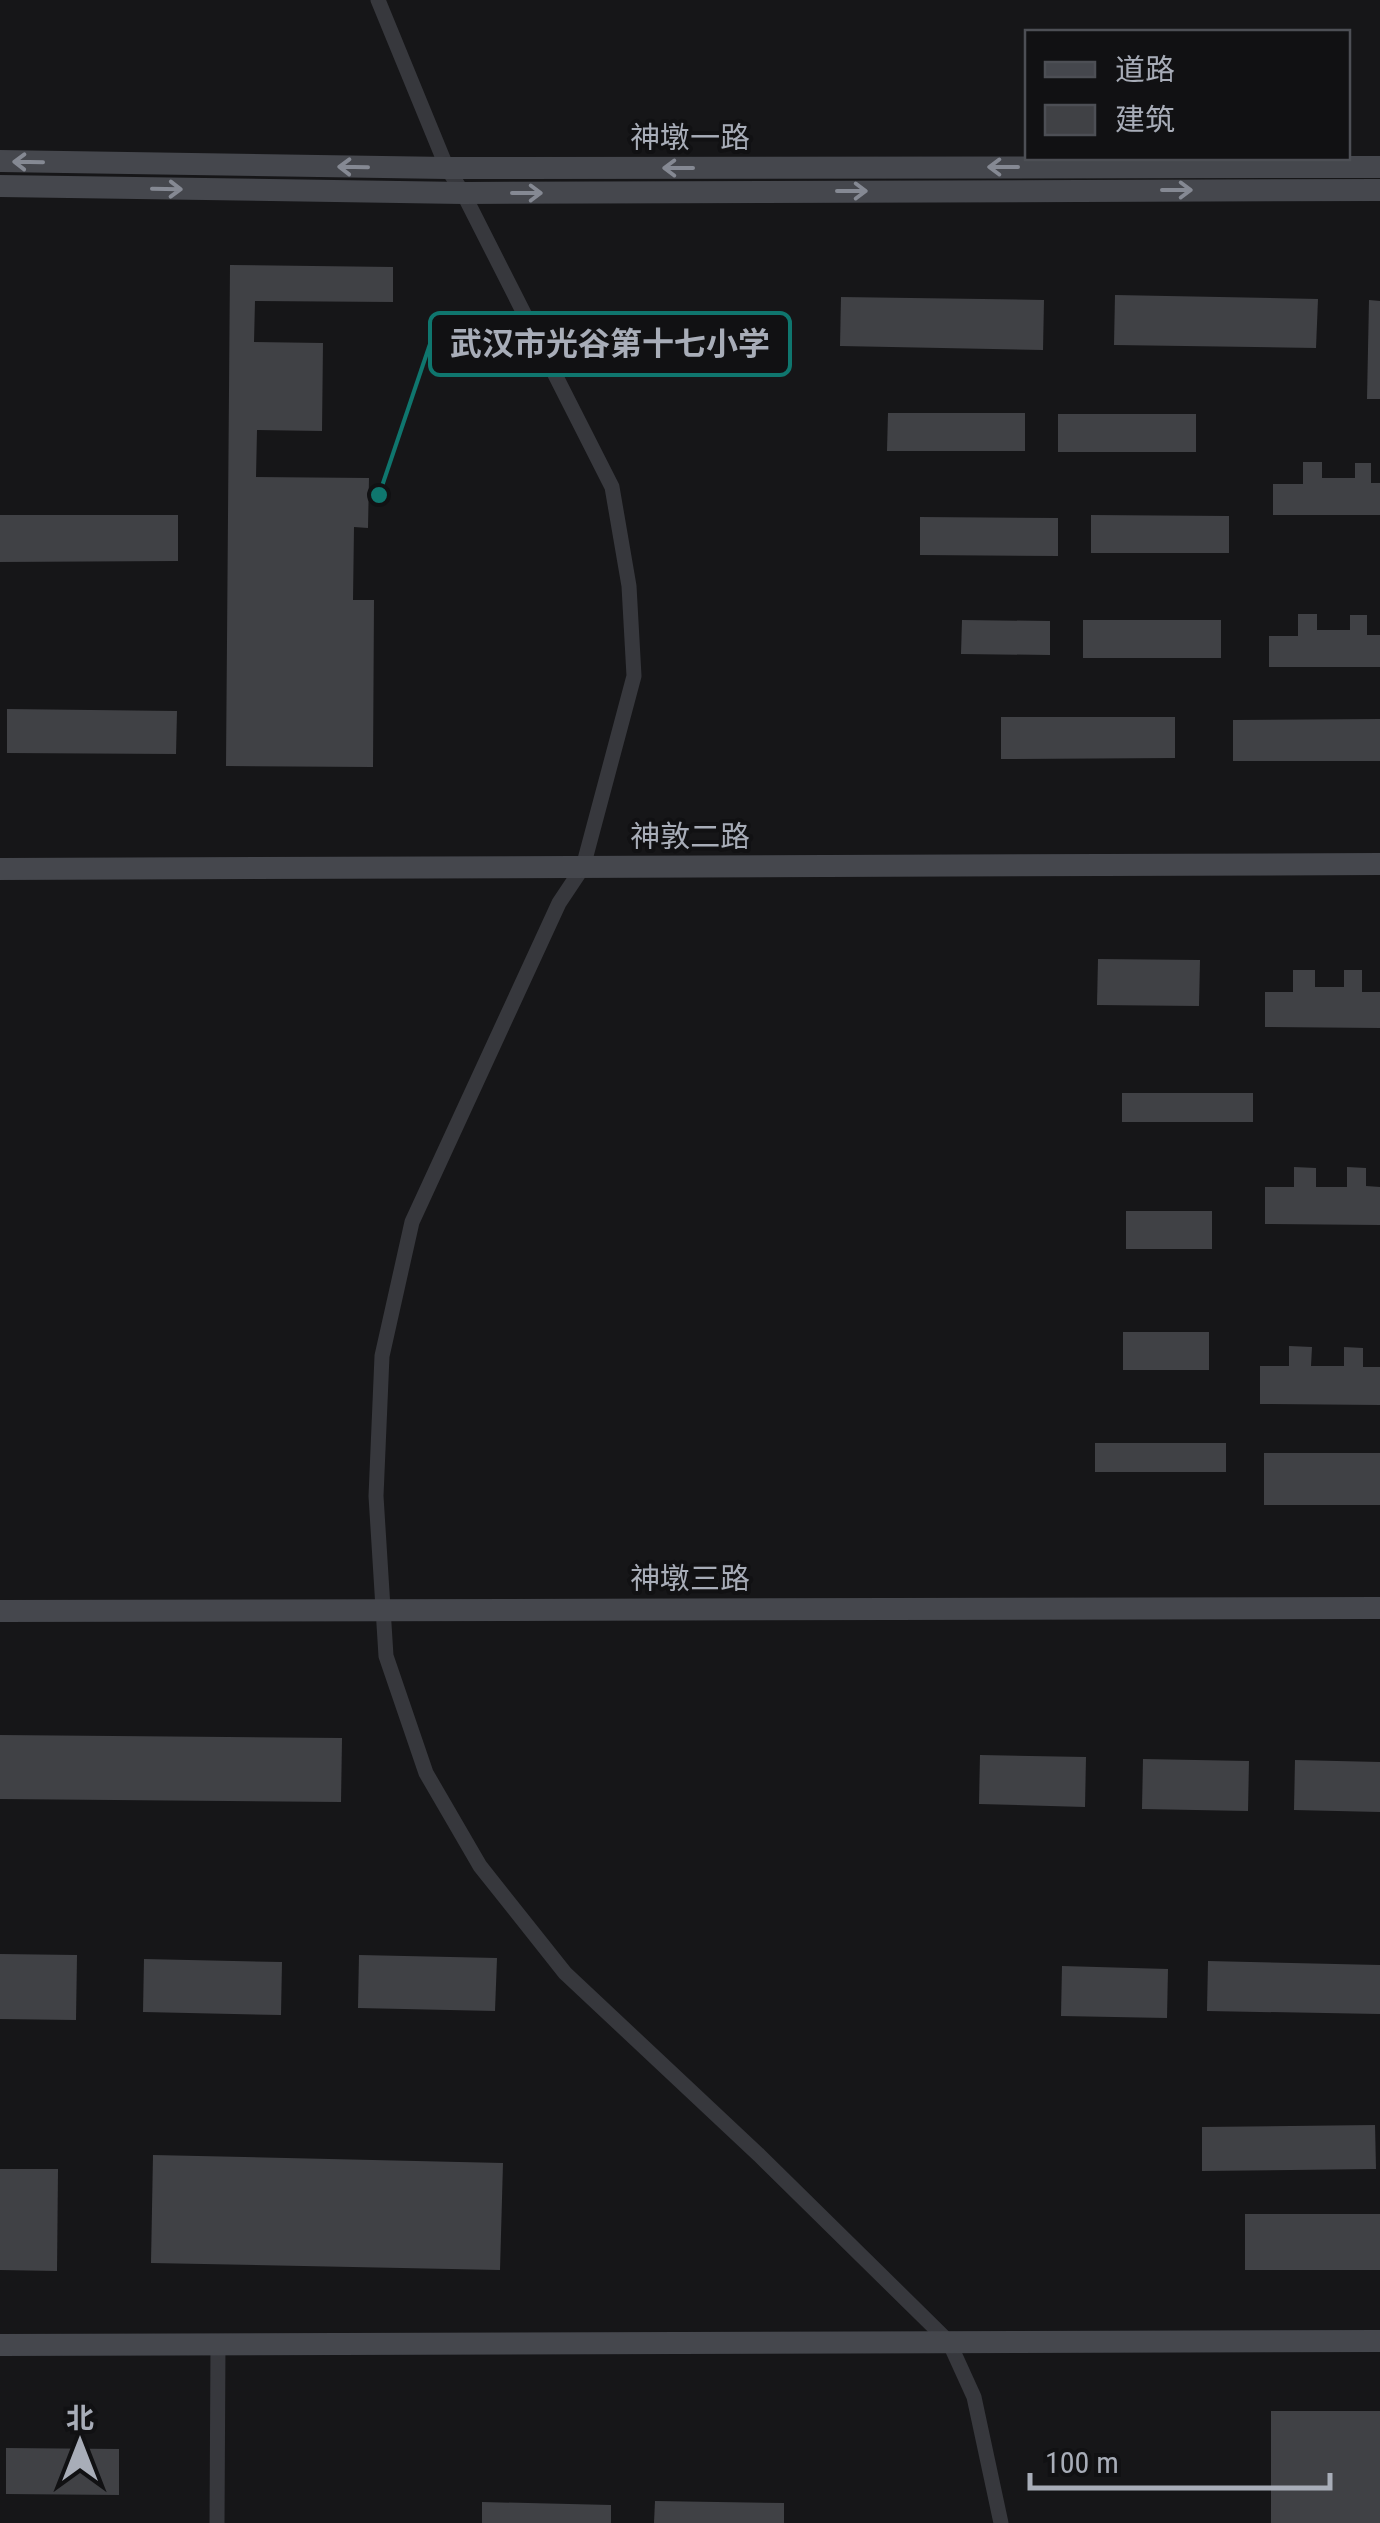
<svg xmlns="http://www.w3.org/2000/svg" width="1380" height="2523" font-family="'Roboto Condensed','Noto Sans SC',sans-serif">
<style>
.building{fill:#404145}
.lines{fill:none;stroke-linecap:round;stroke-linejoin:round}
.street{stroke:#37383d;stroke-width:15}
.secondary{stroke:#45474d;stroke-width:22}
.oneway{stroke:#858993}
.labels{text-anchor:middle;stroke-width:8;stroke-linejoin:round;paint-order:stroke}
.street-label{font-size:30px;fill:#a8adb8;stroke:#111113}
.leader{fill:none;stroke:#0f766e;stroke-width:4}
.callout-dot{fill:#0f766e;stroke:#111113;stroke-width:4}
.callout{fill:#111113;stroke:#0f766e;stroke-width:4}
.callout-label{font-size:32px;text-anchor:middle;font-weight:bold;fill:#a8adb8}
</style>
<rect width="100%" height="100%" fill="#161618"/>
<g class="building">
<polygon points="230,265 393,267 393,302 255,301 254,342 323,343 322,431 257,430 256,477 369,478 368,528 354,527 353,600 374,600 373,767 226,766"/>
<polygon points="1115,295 1318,299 1316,348 1114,345"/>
<polygon points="841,297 1044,300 1043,350 840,346"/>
<polygon points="1369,300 1380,301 1380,399 1367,399"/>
<polygon points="888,413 1025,413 1025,451 887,451"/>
<rect x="1058" y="414" width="138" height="38"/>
<polygon points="1303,462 1322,462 1322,478 1355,478 1355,463 1371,463 1371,483 1380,483 1380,515 1273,515 1273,484 1303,484"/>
<polygon points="0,515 178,515 178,561 0,562"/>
<polygon points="1091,515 1229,516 1229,553 1091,553"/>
<polygon points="920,517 1058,518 1058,556 920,555"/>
<polygon points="1298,614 1317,614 1317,630 1350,630 1350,615 1367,615 1367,635 1380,635 1380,667 1269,667 1269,636 1298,636"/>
<polygon points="962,620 1050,621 1050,655 961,654"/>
<rect x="1083" y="620" width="138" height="38"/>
<polygon points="7,709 177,711 176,754 7,753"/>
<polygon points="1001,717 1175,717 1175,758 1001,759"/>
<polygon points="1380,719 1380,761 1233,761 1233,720"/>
<polygon points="1098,959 1200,960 1199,1006 1097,1005"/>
<polygon points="1293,970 1315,970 1315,987 1344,987 1344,970 1362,970 1362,992 1380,992 1380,1028 1265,1027 1265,992 1293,992"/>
<rect x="1122" y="1093" width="131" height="29"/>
<polygon points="1294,1167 1316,1168 1316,1187 1347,1187 1347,1167 1366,1168 1366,1186 1380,1187 1380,1225 1265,1224 1265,1187 1294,1187"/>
<rect x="1126" y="1211" width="86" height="38"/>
<rect x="1123" y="1332" width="86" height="38"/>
<polygon points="1289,1346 1312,1347 1311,1366 1344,1366 1344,1347 1363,1348 1363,1367 1380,1367 1380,1405 1260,1404 1260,1366 1289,1366"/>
<rect x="1095" y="1443" width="131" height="29"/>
<rect x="1264" y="1453" width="116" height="52"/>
<polygon points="0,1735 342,1738 341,1802 0,1799"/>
<polygon points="980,1755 1086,1757 1085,1807 979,1804"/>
<polygon points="1143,1759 1249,1761 1248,1811 1142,1809"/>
<polygon points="1295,1760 1380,1762 1380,1812 1294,1810"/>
<polygon points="0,1954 77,1955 76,2020 0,2019"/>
<polygon points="359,1955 497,1958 495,2011 358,2008"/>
<polygon points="144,1959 282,1962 281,2015 143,2012"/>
<polygon points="1208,1961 1380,1965 1380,2014 1207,2011"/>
<polygon points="1062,1966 1168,1969 1167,2018 1061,2016"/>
<polygon points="1375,2125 1376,2169 1202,2171 1202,2127"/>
<polygon points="153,2155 503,2163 500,2270 151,2263"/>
<polygon points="0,2169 58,2169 57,2271 0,2270"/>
<rect x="1245" y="2214" width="135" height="56"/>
<rect x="1271" y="2411" width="109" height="112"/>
<polygon points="6,2448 119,2449 119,2495 6,2494"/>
<polygon points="655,2501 784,2503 784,2523 654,2523"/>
<polygon points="482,2502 611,2505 611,2523 482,2523"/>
</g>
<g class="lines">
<g class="street">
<polyline points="378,0 447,168 463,193 612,487 629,586 634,676 583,867 559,903 412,1222 382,1356 376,1496 386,1656 426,1773 480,1866 565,1973 759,2155 949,2342 974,2397 1001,2523"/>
<polyline points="217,2523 218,2344"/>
</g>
<g class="secondary">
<polyline points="0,161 447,168 1380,167"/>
<polyline points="0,186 463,193 1380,190"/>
<polyline points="0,869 1380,864"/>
<polyline points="0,1611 1380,1608"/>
<polyline points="0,2345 1380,2341"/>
</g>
</g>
<defs><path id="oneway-shaft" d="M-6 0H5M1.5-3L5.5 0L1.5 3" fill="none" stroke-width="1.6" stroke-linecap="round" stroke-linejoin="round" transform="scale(2.5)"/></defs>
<g class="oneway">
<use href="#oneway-shaft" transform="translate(28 162) rotate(-179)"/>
<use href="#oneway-shaft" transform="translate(353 167) rotate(-179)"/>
<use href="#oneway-shaft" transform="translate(1003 167) rotate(180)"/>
<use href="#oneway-shaft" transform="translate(678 168) rotate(180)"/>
<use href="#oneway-shaft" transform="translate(167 189) rotate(1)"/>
<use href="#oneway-shaft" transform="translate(1177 190)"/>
<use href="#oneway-shaft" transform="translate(852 191)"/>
<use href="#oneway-shaft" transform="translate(527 193)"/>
</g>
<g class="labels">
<g class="street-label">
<text x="690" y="148">神墩一路</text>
<text x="690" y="847">神敦二路</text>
<text x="690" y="1589">神墩三路</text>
</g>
</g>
<path class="leader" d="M379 495L430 344"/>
<circle class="callout-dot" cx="379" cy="495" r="10"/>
<rect class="callout" x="430" y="313" width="360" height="62" rx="10"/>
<g class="callout-label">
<text x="610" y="355">武汉市光谷第十七小学</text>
</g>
<rect x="1025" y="30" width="325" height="130" fill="#111113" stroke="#4d4f55" stroke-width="2.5"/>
<rect x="1045" y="62" width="50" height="15" fill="#45474d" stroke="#4d4f55" stroke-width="2.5"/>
<text x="1115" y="80" font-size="30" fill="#a8adb8">道路</text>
<rect x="1045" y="105" width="50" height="30" fill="#404145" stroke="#4d4f55" stroke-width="2.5"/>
<text x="1115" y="130" font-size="30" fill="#a8adb8">建筑</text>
<g transform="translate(80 2443)" stroke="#111113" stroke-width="8" paint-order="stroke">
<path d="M0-8L18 38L0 25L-18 38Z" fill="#a8adb8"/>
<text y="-15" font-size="28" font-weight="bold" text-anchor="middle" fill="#a8adb8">北</text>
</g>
<path d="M1030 2473v15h300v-15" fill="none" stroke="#a8adb8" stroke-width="5"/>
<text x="1045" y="2473" font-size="30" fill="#a8adb8" stroke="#111113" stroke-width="8" paint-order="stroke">100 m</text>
</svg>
